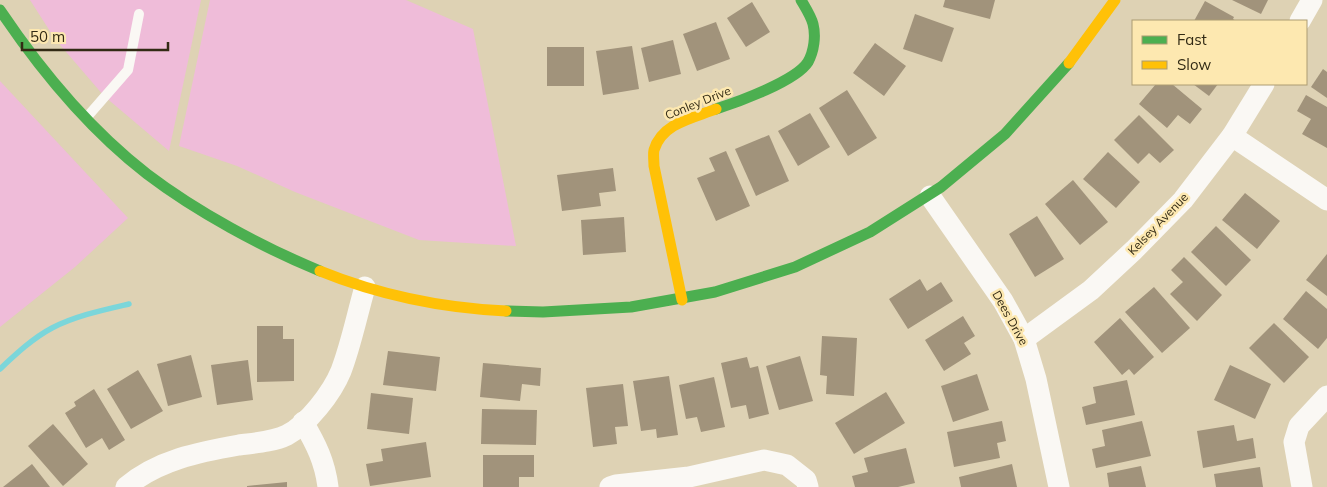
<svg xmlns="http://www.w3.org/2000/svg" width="1327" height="487" font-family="Mulish,sans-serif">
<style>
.green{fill:#efbcd9}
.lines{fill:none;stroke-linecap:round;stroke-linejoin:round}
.stream{stroke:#7bd6da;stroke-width:5.5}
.building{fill:#a1937b}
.lane{stroke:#faf8f4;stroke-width:10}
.street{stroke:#faf8f4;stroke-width:21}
.fast{stroke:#4caf50;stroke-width:11}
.slow{stroke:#ffc107;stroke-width:11}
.labels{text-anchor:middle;stroke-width:5;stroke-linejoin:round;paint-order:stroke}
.street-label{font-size:12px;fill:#322a14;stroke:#fde8b0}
</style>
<rect width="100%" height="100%" fill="#ded2b4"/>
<g class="green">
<polygon points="30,0 201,0 169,151 104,96 55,39"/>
<polygon points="210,0 406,0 473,29 516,246 419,240 295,192 237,166 179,146"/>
<polygon points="0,81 128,218 75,267 0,327"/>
</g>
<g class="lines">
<path class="stream" d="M 0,369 C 16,354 33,338 52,328 C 75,316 103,310 129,304"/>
</g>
<g class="building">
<polygon points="945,0 995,0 990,19 943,7"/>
<polygon points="1232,0 1268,0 1261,14"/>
<polygon points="1205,1 1234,17 1233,19 1236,21 1194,21"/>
<polygon points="752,2 770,32 746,47 727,18"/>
<polygon points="915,14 954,28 942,62 903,49"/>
<polygon points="716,22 730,59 697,71 683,34"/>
<polygon points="673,40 681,74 649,82 641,48"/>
<polygon points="875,43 906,66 884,96 853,73"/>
<polygon points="632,46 639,89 603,95 596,51"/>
<rect x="547" y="47" width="37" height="39"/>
<polygon points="1323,69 1327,72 1327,98 1311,87"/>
<polygon points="1156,84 1172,84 1202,109 1190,124 1178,115 1167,128 1139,104"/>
<polygon points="1193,84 1218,84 1209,96"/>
<polygon points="847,90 877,138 848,156 819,108"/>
<polygon points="1306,95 1327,107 1327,148 1302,134 1311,119 1297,111"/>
<polygon points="810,113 830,147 798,166 778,131"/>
<polygon points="1139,115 1174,150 1160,163 1149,153 1138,164 1114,140"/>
<polygon points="769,135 789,181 756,196 735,149"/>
<polygon points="726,151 750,206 716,221 697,178 715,171 709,158"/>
<polygon points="1108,152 1140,182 1116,208 1083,179"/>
<polygon points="613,168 616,191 599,193 601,206 562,211 557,175"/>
<polygon points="1073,180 1108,222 1080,245 1045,204"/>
<polygon points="1245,193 1280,221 1257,249 1222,220"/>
<polygon points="1037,216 1064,259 1035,277 1009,234"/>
<polygon points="624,217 626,252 583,255 581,220"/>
<polygon points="1216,226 1251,260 1226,286 1191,252"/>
<polygon points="1327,254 1327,296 1306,280"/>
<polygon points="1184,257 1222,295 1197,321 1170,294 1183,282 1171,270"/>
<polygon points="920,279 927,291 941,282 953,301 908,329 889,299"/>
<polygon points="1154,287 1190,328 1162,353 1125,312"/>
<polygon points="1306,291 1327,309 1327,338 1318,349 1283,319"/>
<polygon points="963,316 975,336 964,343 971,354 944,371 925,340"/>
<polygon points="1120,318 1154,357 1134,375 1129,369 1122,375 1094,342"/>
<polygon points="1274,323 1309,357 1284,383 1249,348"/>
<polygon points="257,326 283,326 283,339 294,339 294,381 257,382"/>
<polygon points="822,336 857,338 854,396 826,394 827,376 820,375"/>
<polygon points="388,351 440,357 436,391 383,385"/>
<polygon points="191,355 202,397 168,406 157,364"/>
<polygon points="800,356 813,401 779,410 766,366"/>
<polygon points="747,357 750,368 758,366 769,414 749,419 746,405 731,408 721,363"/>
<polygon points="248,360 253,400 217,405 211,365"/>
<polygon points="483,363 541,368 540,386 522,384 520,401 480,397"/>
<polygon points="1230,365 1271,384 1255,419 1214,400"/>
<polygon points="138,370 163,411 131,429 107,389"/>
<polygon points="977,374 989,410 953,422 941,386"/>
<polygon points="669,376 678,435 657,438 656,429 641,431 633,381"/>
<polygon points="714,377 725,427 701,432 697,417 686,419 679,385"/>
<polygon points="1127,380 1135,415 1086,425 1082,407 1096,403 1093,387"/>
<polygon points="623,384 628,426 615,427 617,444 593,447 586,388"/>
<polygon points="94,389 125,440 109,450 102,438 86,448 65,413 76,406 74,402"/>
<polygon points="886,392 905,423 854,454 835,423"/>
<polygon points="371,393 413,398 409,434 367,429"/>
<polygon points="482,409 537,410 536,445 481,444"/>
<polygon points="1002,421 1006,441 997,443 1000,458 954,467 947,432"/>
<polygon points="1142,421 1151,456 1096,468 1092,449 1105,446 1102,430"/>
<polygon points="53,424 88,464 63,486 28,446"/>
<polygon points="1234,425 1237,441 1253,438 1256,458 1203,468 1197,431"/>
<polygon points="426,442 431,477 370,486 366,464 383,461 381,449"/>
<polygon points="906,448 915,483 898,487 855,487 852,476 868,472 864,458"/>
<polygon points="483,455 534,455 534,477 519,477 519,487 483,487"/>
<polygon points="32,464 50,487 3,487"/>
<polygon points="1012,464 1017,487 961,487 959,477"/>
<polygon points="1141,466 1146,487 1109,487 1107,473"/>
<polygon points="1260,467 1263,487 1216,487 1214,474"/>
<polygon points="287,482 287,487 247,487 247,486"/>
</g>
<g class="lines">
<polyline class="lane" points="87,117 128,70 139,14"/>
<g class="street">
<polyline points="1300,21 1312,0"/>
<polyline points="1232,136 1327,200"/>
<polyline points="930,196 1003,301 1024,339 1036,379 1059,487"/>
<polyline points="1024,339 1091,290 1134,250 1183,200 1232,136 1264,84"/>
<path d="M 303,422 C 316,444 325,462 328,487"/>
<path d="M 126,487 C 158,460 199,452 239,445 C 254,443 273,442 287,435 C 308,424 332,393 341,371 C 351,345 357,315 365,287"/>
<polyline points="610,487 616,485 689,477 764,460 787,465 806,480 808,487"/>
<polyline points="1302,487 1294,442 1299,426 1327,396"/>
</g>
<g class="fast">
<path d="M 0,10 C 41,71 89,129 147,174 C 197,212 262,247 320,271"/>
<path d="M 716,109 C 738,102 796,81 808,62 C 814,51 816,36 813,24 C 811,16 805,7 801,0"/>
<polyline points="506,311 543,312 631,307 715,292 795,267 870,232 941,187 1005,134 1069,63"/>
</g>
<g class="slow">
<polyline points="1069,63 1115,0"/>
<path d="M 320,271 C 379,295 442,308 506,311"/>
<path d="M 682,300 L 654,166 C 654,161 653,154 654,150 C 662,123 693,118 716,109"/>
</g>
</g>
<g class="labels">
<g class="street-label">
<text transform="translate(698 103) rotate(-22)" y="4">Conley Drive</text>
<text transform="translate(1158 224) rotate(-46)" y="4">Kelsey Avenue</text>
<text transform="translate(1010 318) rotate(61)" y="4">Dees Drive</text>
</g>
</g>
<rect x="1132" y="20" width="175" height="65" fill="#fde8b0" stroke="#ac9c72"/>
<rect x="1142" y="36" width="25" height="8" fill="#4caf50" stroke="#ac9c72"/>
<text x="1177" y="45" font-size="15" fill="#322a14">Fast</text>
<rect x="1142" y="61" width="25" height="8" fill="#ffc107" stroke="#ac9c72"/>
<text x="1177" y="70" font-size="15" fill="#322a14">Slow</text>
<path d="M22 42v8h146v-8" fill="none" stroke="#322a14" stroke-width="2.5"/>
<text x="30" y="42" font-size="15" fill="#322a14" stroke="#fde8b0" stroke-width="4" paint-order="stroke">50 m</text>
</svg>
